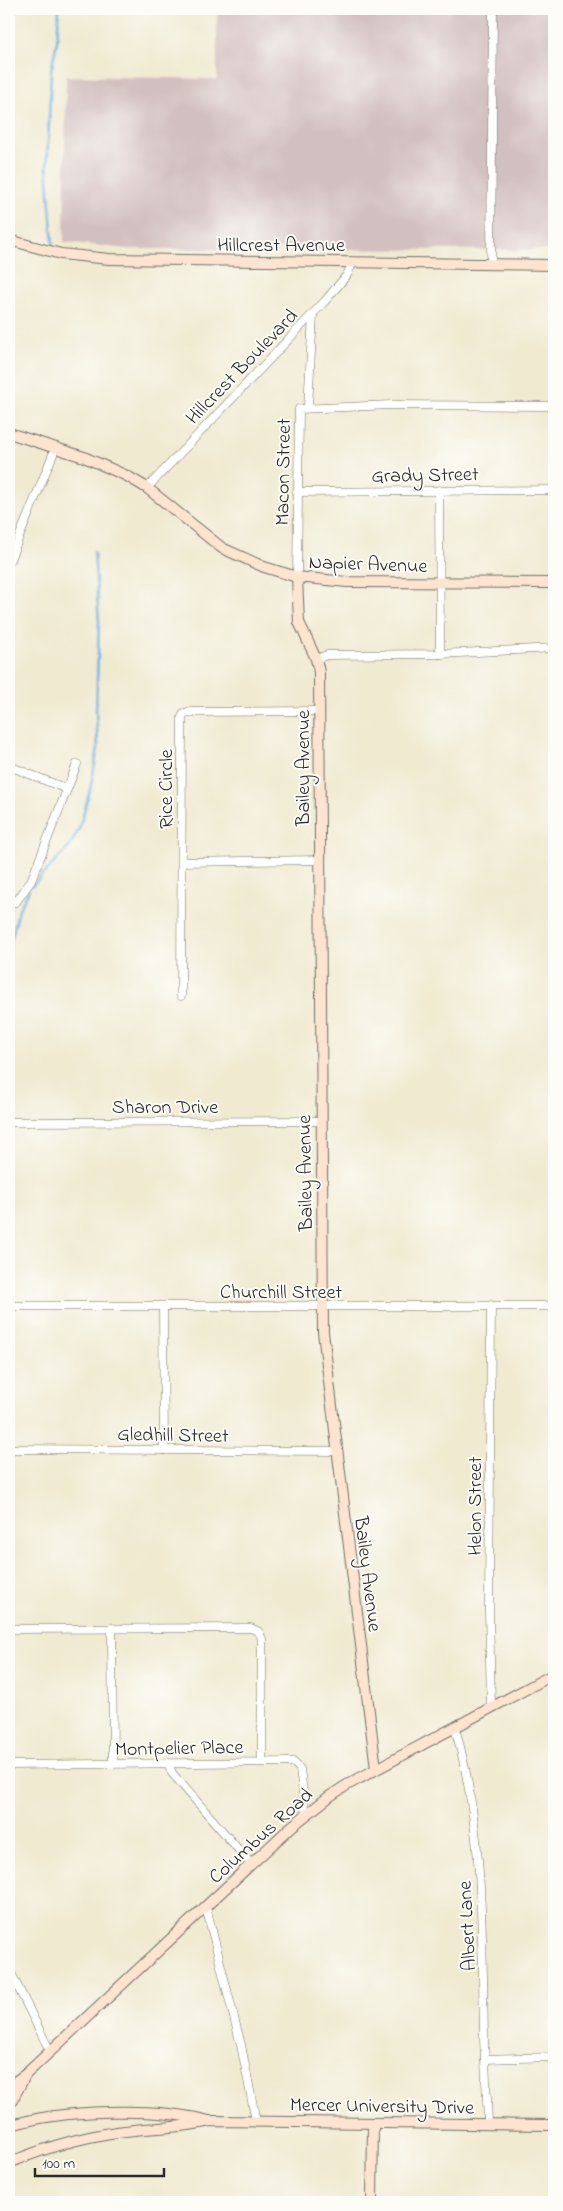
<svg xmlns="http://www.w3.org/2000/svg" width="563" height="2211" font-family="'Indie Flower',sans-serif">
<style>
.industrial{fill:#d2bfbf}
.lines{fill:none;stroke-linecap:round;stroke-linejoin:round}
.stream{stroke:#6cade0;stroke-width:2.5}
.street-casing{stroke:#706e65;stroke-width:9}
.secondary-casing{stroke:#706e65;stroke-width:12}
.street{stroke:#fff;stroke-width:8}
.secondary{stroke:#fde4d1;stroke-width:10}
.labels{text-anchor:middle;stroke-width:4;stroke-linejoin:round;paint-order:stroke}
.street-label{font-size:20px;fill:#2b2b2b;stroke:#fdfcf7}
</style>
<rect width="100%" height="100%" fill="#fdfcf7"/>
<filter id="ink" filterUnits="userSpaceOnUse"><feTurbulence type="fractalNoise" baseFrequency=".02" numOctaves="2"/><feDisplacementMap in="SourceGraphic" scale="10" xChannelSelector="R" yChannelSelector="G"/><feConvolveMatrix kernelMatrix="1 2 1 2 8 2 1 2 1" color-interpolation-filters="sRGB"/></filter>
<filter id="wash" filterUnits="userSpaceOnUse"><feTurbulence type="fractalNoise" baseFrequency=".0096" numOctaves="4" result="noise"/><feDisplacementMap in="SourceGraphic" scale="20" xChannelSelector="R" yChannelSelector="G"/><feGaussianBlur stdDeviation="1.12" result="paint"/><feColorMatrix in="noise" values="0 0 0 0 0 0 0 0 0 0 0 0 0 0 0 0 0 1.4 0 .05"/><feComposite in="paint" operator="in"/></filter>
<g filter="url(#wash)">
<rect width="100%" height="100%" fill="#f0ead1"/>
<polygon class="industrial" points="217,9 554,9 554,250 128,249 64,242 66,76 217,79"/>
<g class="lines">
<g class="stream">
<polyline points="53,244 47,167 51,71 57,41 59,9"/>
<polyline points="32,886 69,847 79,829 90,790 98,748 96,712 99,622 94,552"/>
<polyline points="9,949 19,909 29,890"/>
</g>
</g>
</g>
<g filter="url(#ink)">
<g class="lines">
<g class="street-casing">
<g id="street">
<polyline points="491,264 493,9"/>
<polyline points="308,407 313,314"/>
<polyline points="147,488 325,301 347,275 353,262"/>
<polyline points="439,490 440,654"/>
<polyline points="297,492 554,490"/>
<polyline points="9,562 56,447"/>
<polyline points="297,577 299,409 391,405 554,406"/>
<polyline points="316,659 327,655 440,654 554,648"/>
<polyline points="9,766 67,789"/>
<polyline points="182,862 321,860"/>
<polyline points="9,903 16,902 31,881 77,764"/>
<polyline points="181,996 182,717 184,713 192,712 320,711"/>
<polyline points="9,1122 320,1121"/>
<polyline points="491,1305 489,1610 491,1707"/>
<polyline points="9,1306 554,1306"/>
<polyline points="163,1308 164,1450"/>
<polyline points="9,1449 336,1451"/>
<polyline points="112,1628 113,1764"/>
<polyline points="9,1629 251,1628 259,1632 262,1639 262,1762"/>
<path d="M 455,1728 C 484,1829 482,1933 484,2037 C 485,2066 487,2095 488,2124"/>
<polyline points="168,1763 172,1773 251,1864"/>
<polyline points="9,1765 293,1762 300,1769 306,1815"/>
<polyline points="206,1907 241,2045 256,2121"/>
<polyline points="9,1969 50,2051"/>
<polyline points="485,2059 554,2057"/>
</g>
</g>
<g class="secondary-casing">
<g id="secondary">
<polyline points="9,240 61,254 109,259 554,265"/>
<polyline points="9,433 84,457 127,476 147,488 222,548 264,567 297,577 347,582 554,583"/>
<polyline points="297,577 299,622 316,659 319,672 323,1332 376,1769"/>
<polyline points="9,2086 26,2074 291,1827 330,1796 347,1785 554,1674"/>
<polyline points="9,2106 26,2074"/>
<path d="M 9,2126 C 61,2109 156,2107 209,2121"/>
<path d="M 9,2163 C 49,2146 91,2134 134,2130 C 161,2127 184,2128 210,2121 L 554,2125"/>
<polyline points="372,2202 373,2124"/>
</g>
</g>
<use href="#street" class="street"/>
<use href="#secondary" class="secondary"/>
</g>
</g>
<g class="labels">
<g class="street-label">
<text x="281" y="251">Hillcrest Avenue</text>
<text transform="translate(241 366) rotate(-46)" y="7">Hillcrest Boulevard</text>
<text transform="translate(282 472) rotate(-89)" y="7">Macon Street</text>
<text transform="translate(425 474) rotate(-1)" y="7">Grady Street</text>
<text transform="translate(368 563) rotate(2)" y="7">Napier Avenue</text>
<text transform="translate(302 768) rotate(-90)" y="7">Bailey Avenue</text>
<text transform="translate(165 789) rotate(-90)" y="7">Rice Circle</text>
<text x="165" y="1113">Sharon Drive</text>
<text transform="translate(304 1173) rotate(-91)" y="7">Bailey Avenue</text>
<text x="281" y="1298">Churchill Street</text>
<text transform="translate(173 1434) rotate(1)" y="7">Gledhill Street</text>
<text transform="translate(474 1506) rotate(-90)" y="7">Helon Street</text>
<text transform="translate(369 1574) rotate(83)" y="7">Bailey Avenue</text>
<text transform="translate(179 1747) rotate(-1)" y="7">Montpelier Place</text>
<text transform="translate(260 1835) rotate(-42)" y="7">Columbus Road</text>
<text transform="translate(466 1926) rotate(-93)" y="7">Albert Lane</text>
<text transform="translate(382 2105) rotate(1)" y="7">Mercer University Drive</text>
</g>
</g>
<rect width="563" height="2211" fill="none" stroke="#fdfcf7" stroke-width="30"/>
<path d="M35 2168v8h129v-8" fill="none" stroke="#2b2b2b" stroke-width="2.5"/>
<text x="42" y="2168" font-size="15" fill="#2b2b2b" stroke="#fdfcf7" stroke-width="4" paint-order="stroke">100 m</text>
</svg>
